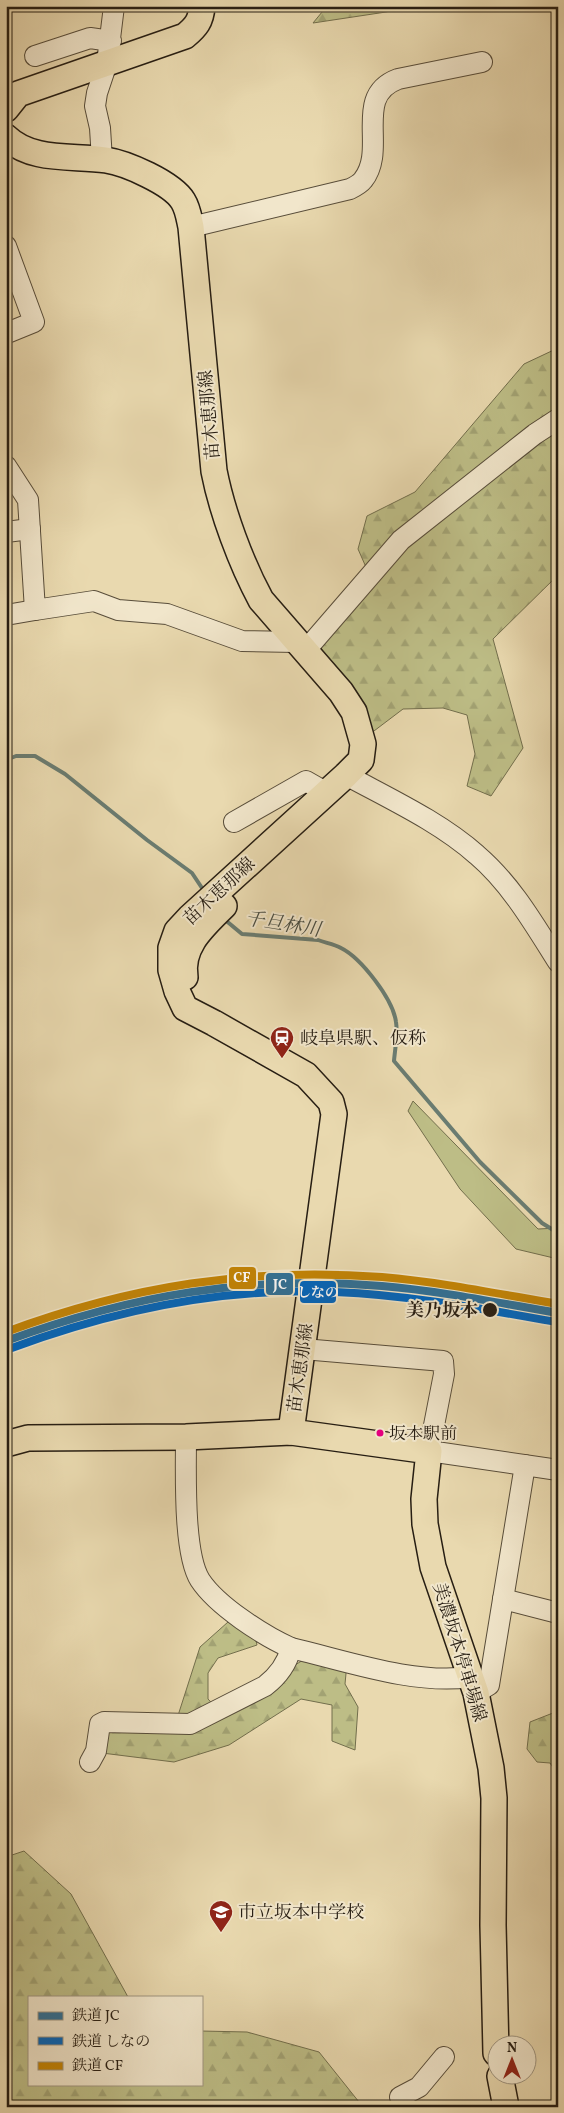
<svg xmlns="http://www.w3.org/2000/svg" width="564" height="2113" font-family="Vollkorn,'Noto Serif JP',serif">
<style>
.grass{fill:#bdbd86;stroke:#726e4c}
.forest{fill:url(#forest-firs);stroke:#726e4c}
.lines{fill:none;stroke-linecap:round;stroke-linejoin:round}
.stream{stroke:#6a7c71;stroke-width:4}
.minor-casing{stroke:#584d3a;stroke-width:22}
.major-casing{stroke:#271e13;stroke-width:28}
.minor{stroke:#f1e6cb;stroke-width:20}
.major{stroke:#e9d9af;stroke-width:25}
.rail-1-casing{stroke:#f1e6cb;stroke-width:11}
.rail-2-casing{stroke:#f1e6cb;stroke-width:11}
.rail-3-casing{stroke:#f1e6cb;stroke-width:11}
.rail-1{stroke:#307097;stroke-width:8}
.rail-2{stroke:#0065bd;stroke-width:8}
.rail-3{stroke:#c38405;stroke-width:8}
.stop-dot{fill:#271e13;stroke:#f1e6cb;stroke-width:2}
.bus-dot{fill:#e5007d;stroke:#f1e6cb;stroke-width:2}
.labels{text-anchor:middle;stroke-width:4;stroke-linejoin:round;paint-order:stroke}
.bus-label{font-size:17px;fill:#271e13;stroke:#f1e6cb;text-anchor:start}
.street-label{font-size:18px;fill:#271e13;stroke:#f1e6cb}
.poi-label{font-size:18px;fill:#271e13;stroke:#f1e6cb;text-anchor:start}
.stop-label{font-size:18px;font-weight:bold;fill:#271e13;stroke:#f1e6cb;text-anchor:end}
.water-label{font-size:19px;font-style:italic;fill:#494d42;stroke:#f1e6cb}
.line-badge{stroke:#f1e6cb;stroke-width:2}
.badge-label{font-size:14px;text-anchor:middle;font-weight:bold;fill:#fff}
</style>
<defs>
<pattern id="forest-firs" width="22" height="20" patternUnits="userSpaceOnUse" patternTransform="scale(1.25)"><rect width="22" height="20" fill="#bdbd86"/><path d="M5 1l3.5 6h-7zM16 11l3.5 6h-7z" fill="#a2a273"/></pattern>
</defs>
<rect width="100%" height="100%" fill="#e9d9af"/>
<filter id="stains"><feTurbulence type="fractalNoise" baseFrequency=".004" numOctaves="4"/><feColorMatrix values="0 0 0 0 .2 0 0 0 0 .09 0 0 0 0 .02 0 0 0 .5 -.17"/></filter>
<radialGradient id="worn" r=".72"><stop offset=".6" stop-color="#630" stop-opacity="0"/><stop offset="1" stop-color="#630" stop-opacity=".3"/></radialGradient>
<polygon class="grass" points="413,1101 538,1229 558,1228 558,1259 516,1249 460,1189 408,1111"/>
<g class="forest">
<polygon points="327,6 411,6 386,12 313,23"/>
<polygon points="558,348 558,575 493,639 523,748 491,796 467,786 475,754 467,715 443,708 403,709 370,734 332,673 319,643 373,583 358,549 367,516 415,492 524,364"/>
<polygon points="239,1618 254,1631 257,1645 218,1658 208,1673 208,1699 225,1717 295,1665 313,1654 347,1663 345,1684 358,1707 355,1750 332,1741 332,1705 301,1699 229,1745 174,1762 102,1753 107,1726 174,1728 200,1647 228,1622"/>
<polygon points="558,1711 558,1775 550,1763 537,1762 527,1749 530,1722"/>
<polygon points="24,1851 71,1894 128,1997 29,1997 29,2084 201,2084 201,2031 247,2032 319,2052 363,2107 6,2107 6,1857"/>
</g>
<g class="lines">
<g class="stream">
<polyline points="6,760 16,756 35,756 65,774 147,840 192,873 204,891"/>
<path d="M 224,919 L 242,934 L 318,940 C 326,943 334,944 341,948 C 361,958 393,999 396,1022 C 398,1034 395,1049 394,1061 L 480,1162 L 542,1223 L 558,1233"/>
</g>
<g class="minor-casing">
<g id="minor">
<polyline points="35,56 90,38 111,41"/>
<polyline points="102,160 100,128 95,106 97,93 107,63 114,6"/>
<path d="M 191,227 L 350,189 C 354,187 360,184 363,180 C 388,149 352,96 398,79 L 482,62"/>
<polyline points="6,246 34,322 7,333"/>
<polyline points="6,466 28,500 35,610 94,601 118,610 167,614 242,641 296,642"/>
<polyline points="6,532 30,529"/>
<polyline points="6,615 35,610"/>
<polyline points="305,651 401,540 535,434 558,419"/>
<path d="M 346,775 C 390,799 440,822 477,855 C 511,884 534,924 558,962"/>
<polyline points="234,822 306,781 327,793"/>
<polyline points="303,1349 443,1361 444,1374 429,1451 558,1470"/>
<path d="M 186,1437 C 186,1471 183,1553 200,1580 C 217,1606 264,1636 291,1648 C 347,1661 414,1685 470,1677"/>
<polyline points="503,1599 558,1613"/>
<polyline points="476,1693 489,1685 525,1465"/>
<path d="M 90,1762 L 96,1751 L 100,1724 L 104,1722 L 190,1724 L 265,1686 C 278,1676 287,1664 291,1648"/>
<polyline points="403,2107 400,2097 419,2087 444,2057"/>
</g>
</g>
<g class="major-casing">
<g id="major">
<path d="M 6,109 L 18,94 L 185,36 C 196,27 201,21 202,6"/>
<path d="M 6,137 C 32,162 72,155 106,160 C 126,163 172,183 183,201 C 188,209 189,218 191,227 L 214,471 C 222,512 241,563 261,600 L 341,692 L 354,712 L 363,744 L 361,760 L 346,775 L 190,917 L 177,931 L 171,948 L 171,970 L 177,991 L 185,1008 L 214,1023 L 306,1075 L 331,1102 L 334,1114 L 291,1432"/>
<path d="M 185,977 C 180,946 204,926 224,906"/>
<polyline points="6,1444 28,1438 186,1437 291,1432 429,1451 424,1499 425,1524 433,1567 476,1693 491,1768 494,1798 493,1925 496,2053"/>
<polyline points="500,2076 506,2107"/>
</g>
</g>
<use href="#minor" class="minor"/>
<use href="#major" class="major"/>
<g class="rail-1-casing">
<path id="rail-1" d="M 6,1341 C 131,1295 248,1275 382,1286 C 441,1291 499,1303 558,1313"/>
</g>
<g class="rail-2-casing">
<path id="rail-2" d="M 9,1349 C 114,1310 223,1287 335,1292 C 410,1295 483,1309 556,1322"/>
</g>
<g class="rail-3-casing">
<path id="rail-3" d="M 6,1332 C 130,1286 250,1267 382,1277 C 441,1282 499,1294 558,1304"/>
</g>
<use href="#rail-1" class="rail-1"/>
<use href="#rail-2" class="rail-2"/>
<use href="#rail-3" class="rail-3"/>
</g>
<defs>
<g id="station-pin" transform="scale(1.25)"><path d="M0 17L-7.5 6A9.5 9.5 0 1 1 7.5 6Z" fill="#8f2418" stroke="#f1e6cb"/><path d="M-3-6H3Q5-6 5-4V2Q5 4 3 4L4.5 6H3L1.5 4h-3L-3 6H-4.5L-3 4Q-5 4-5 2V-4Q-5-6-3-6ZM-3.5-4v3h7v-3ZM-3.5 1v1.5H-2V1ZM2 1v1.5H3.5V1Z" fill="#fff"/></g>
<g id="school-pin" transform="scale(1.25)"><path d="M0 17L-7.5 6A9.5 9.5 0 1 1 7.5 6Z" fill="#8f2418" stroke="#f1e6cb"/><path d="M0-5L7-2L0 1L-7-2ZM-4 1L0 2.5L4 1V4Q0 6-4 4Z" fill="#fff"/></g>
</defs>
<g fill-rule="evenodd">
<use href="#station-pin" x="282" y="1038"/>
<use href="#school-pin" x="221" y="1912"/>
</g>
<circle class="stop-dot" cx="490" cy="1310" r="8"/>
<circle class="bus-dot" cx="380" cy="1433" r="4.5"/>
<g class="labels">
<g class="bus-label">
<text x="389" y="1439">坂本駅前</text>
</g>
<g class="street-label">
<text transform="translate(209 415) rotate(-95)" y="6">苗木恵那線</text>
<text transform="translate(219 891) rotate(-43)" y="6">苗木恵那線</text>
<text transform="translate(300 1368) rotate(-82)" y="6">苗木恵那線</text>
<text transform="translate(460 1652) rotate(73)" y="6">美濃坂本停車場線</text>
</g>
<g class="poi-label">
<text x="300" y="1044">岐阜県駅、仮称</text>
<text x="238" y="1918">市立坂本中学校</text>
</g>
<g class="stop-label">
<text x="478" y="1316">美乃坂本</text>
</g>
<g class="water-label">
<text transform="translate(283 923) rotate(9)" y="7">千旦林川</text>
</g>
</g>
<g class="line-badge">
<rect x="228" y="1266" width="29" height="24" rx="5" fill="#c38405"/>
<rect x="265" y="1272" width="29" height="24" rx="5" fill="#307097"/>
<rect x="299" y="1280" width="38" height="24" rx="5" fill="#0065bd"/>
</g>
<g class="badge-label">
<text x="242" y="1282">CF</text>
<text x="280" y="1289">JC</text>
<text x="318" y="1297">しなの</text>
</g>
<rect width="564" height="2113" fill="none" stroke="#e9d9af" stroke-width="25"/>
<rect x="8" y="8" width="549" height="2098" fill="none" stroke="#271e13" stroke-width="2.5"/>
<rect x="12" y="12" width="539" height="2088" fill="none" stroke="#271e13"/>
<rect x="28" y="1996" width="175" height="90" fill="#f1e6cb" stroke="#a09681"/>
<rect x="38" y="2012" width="25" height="8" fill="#307097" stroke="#a09681"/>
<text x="72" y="2020" font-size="15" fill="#271e13">鉄道 JC</text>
<rect x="38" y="2037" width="25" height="8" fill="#0065bd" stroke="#a09681"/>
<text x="72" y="2046" font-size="15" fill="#271e13">鉄道 しなの</text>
<rect x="38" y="2062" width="25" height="8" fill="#c38405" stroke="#a09681"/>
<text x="72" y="2070" font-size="15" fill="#271e13">鉄道 CF</text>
<g transform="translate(512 2060)"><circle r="24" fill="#f1e6cb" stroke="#a09681"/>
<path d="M0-4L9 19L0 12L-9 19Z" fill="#8f2418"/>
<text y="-8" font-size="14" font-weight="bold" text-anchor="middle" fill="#271e13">N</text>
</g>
<rect width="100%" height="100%" filter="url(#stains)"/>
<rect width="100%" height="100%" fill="url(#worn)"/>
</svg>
